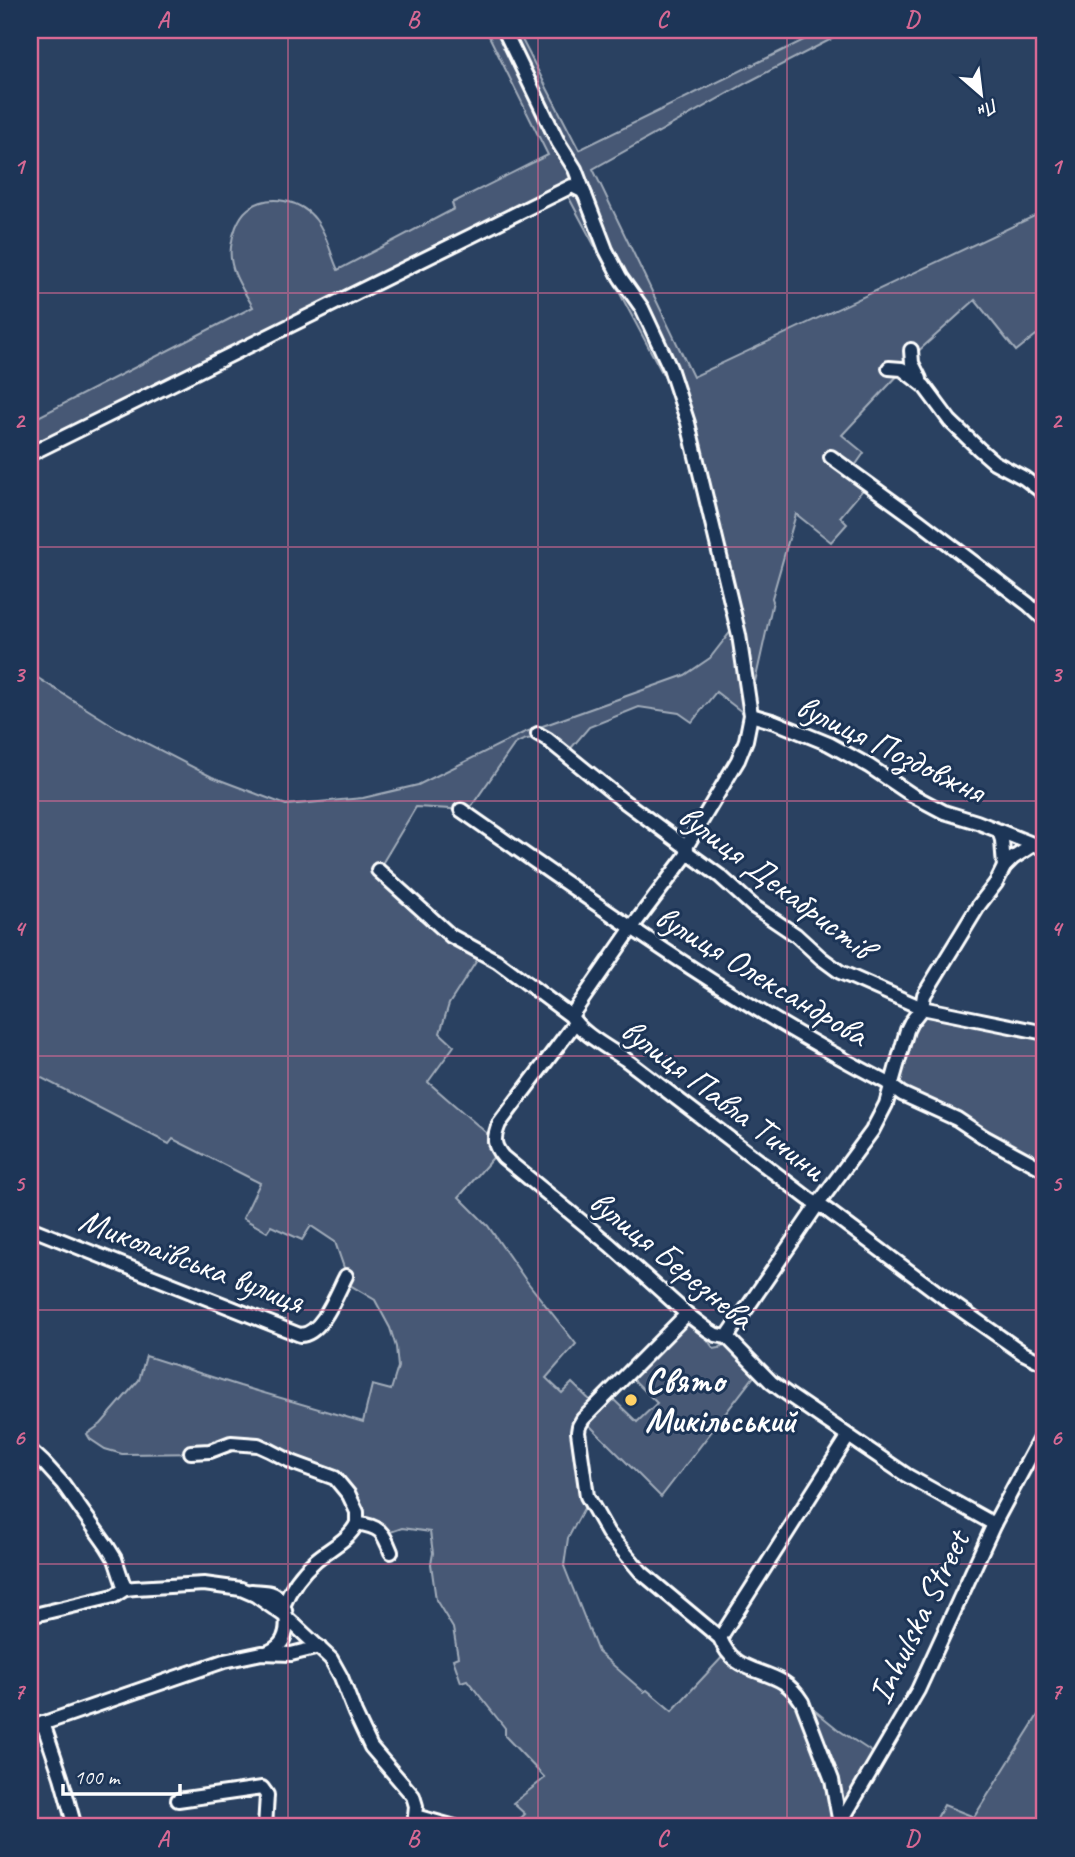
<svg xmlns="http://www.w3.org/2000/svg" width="1075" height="1857" font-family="Caveat,sans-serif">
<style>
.green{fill:#465975;stroke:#a2acba;stroke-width:2}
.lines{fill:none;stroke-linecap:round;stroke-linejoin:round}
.minor-casing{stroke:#fff;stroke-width:18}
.minor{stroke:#1d3557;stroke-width:12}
.grid{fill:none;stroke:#d76994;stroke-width:2;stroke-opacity:0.55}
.poi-dot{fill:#ffd166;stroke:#1d3557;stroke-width:2.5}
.labels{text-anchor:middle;stroke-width:6;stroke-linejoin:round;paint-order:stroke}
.street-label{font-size:35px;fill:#fff;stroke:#1d3557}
.poi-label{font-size:35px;font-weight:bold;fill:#fff;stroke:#1d3557;text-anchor:start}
.neatline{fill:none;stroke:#d76994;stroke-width:2.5}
.grid-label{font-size:23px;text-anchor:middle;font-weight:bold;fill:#d76994}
</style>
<rect width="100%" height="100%" fill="#2a4161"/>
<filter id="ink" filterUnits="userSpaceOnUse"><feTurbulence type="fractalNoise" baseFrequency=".0143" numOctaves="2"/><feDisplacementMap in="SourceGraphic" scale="14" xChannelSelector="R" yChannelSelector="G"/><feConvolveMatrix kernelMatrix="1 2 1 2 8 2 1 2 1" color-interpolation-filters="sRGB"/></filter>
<g filter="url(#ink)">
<g class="green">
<path d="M 486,30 L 501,30 L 571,167 L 573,183 L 549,189 L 30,450 L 30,421 L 253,307 C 243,289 228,270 231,247 C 232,235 238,217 248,209 C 269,193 301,200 316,220 C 328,235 330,254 338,270 L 454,209 L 452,203 L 548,155 Z"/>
<polygon points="507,30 517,30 579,150 824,30 849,30 750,81 593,169 693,377 1045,211 1045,345 1036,335 1016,351 975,300 914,355 902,371 842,435 864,453 850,473 867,485 840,517 847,524 831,542 796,514 772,598 773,601 751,700 690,423 631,290"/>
<path d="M 576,191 L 619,278 L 668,368 L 723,577 L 747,716 L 716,692 L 692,722 L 679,713 L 639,707 L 589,727 L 567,753 C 548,743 535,730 514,745 L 468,811 L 459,813 L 451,809 L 416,807 L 377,872 L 481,954 L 449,1004 L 440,1033 L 454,1046 L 428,1082 L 490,1136 L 497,1153 L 459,1197 L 488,1226 L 525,1279 L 576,1344 L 546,1378 L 562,1393 L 572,1383 L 595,1405 L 582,1417 L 588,1501 L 568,1538 L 564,1566 L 598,1652 L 644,1692 L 647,1690 L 672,1711 L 726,1653 L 803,1701 L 840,1731 L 878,1756 L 834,1827 L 512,1827 L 525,1814 L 513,1803 L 545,1778 L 505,1736 L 505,1728 L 467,1680 L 461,1682 L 453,1659 L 458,1657 L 453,1628 L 436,1600 L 431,1564 L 433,1553 L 430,1532 L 402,1528 L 385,1534 L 356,1517 L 340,1485 L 244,1445 L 210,1453 L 122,1454 L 105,1449 L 90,1439 L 87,1434 L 101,1424 L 139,1380 L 146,1356 L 240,1386 L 363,1422 L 372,1385 L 391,1390 L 398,1367 L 396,1347 L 390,1328 L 375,1300 L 350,1285 L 335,1242 L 311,1226 L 302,1240 L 271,1226 L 267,1232 L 243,1218 L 260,1183 L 173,1139 L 169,1144 L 30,1072 L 30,673 L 117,728 L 212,777 L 286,805 L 363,798 L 418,785 L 523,733 L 685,675 L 710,658 L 731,631 L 673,393 L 568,196 L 558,195 Z"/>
<polygon points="924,1014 1045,1036 1045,1168 896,1084 909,1031"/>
<polygon points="686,1319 708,1336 707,1339 714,1349 719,1348 727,1342 758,1371 661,1497 584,1420 610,1396 637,1422 657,1403 630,1376"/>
<polygon points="1045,1704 1045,1827 932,1827 944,1805 974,1817"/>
</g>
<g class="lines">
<g class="minor-casing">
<g id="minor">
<polyline points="504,30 558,142 575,169 606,250 620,277 642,308 670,368 688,423 739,635 751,715 746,740 738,760 686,847"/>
<polyline points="911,350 912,363 920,379"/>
<polyline points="889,368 902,369 924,386 950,421 979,449 994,462 1024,478 1045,494"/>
<polyline points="30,454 572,186 582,191 585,195"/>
<polyline points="831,457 919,521 1028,604 1045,620"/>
<polyline points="751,715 775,722 829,744 869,766 912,795 944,812 977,822 1045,849"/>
<polyline points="538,734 547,739 621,799 686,847 688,853 721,877 753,906 796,935 821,958 840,972 854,978 922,1008 1045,1033"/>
<path d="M 461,810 C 599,906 736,1005 886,1082 L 902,1094 L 957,1119 L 984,1137 L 1045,1170"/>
<polyline points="999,831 1002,840 1004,867"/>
<path d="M 378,870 L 451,936 L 497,961 L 571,1016 C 580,1033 609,1048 625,1059 L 809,1199 L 827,1210 L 950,1302 L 1023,1353 L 1045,1364"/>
<polyline points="571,1016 636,922 688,853"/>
<path d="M 575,1023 L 499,1124 C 493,1139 493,1145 503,1157 L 610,1245 L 687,1314 L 708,1330 L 716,1335 L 727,1337 L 771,1382 L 790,1396 L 906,1475 L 994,1524"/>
<path d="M 30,1228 L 300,1335 C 322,1335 337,1293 346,1276"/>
<path d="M 687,1314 L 583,1419 L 579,1426 L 578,1432 L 587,1496 L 608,1533 L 641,1572 L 720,1638 C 733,1671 757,1667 783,1682 C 791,1687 797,1694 802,1702 L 832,1780 L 840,1824"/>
<polyline points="727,1337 818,1204 872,1131 886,1104 907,1030 911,1022 922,1008 924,995 979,905 996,883 1004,867 1013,858 1033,845"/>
<polyline points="30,1450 44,1463 63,1484 107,1546 115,1559 125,1589"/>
<path d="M 191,1452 L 210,1451 L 231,1443 L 258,1445 L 269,1450 L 294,1463 L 335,1478 L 349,1495 L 357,1512 L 357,1523 C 381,1528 382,1530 391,1552"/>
<path d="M 251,1591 C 257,1592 267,1591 273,1594 C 288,1601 291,1632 280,1644 C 276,1649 271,1651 266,1653"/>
<path d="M 283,1606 C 290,1589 302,1572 316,1560 C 330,1548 349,1540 357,1523"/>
<polyline points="30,1616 114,1596 125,1589 135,1588 204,1584 241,1589 255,1595 285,1616 331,1659 341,1677 355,1713 371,1747 413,1796 416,1806 415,1816 455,1827"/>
<polyline points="720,1638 848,1437"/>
<polyline points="43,1723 61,1777 75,1827"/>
<polyline points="30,1728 224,1661 262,1653 291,1654 319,1647"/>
<polyline points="178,1800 262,1788 267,1795 265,1827"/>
<polyline points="838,1827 918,1690 994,1524 1045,1429"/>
</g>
</g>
<use href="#minor" class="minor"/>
</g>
</g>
<path class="grid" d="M 288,30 L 288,1827M 538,30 L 538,1827M 787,30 L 787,1827M 30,293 L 1045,293M 30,547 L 1045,547M 30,801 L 1045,801M 30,1056 L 1045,1056M 30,1310 L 1045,1310M 30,1564 L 1045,1564"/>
<circle class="poi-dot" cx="631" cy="1400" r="7"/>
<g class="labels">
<g class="street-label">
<text transform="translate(891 748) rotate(26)" y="12">вулиця Поздовжня</text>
<text transform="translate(776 881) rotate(37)" y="12">вулиця Декабристів</text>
<text transform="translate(762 975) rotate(31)" y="12">вулиця Олександрова</text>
<text transform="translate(724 1099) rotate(37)" y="12">вулиця Павла Тичини</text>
<text transform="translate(672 1259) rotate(39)" y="12">вулиця Березнева</text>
<text transform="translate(192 1260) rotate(21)" y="12">Миколаївська вулиця</text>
<text transform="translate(918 1617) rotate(-64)" y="12">Inhulska Street</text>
</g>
<g class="poi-label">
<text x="645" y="1392">Свято<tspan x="645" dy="40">Микільський</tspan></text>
</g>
</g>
<rect width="1075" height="1857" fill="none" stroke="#1d3557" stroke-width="77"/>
<g transform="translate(981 94) rotate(152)" stroke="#1d3557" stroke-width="5" paint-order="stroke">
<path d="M0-5L12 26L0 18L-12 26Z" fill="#ffffff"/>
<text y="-10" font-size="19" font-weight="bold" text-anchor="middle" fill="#ffffff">Пн</text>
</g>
<path d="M63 1784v10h117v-10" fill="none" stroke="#ffffff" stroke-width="3.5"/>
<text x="74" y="1784" font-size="21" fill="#ffffff" stroke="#1d3557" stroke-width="5" paint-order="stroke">100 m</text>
<rect x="38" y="38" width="998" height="1780" class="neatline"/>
<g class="grid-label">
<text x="163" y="27">A</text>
<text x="413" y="27">B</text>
<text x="662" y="27">C</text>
<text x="912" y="27">D</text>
<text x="19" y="174">1</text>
<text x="1056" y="174">1</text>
<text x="19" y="428">2</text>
<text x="1056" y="428">2</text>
<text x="19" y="682">3</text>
<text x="1056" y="682">3</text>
<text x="19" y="936">4</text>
<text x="1056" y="936">4</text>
<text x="19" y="1191">5</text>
<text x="1056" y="1191">5</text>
<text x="19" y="1445">6</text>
<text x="1056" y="1445">6</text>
<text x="19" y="1699">7</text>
<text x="1056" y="1699">7</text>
<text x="163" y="1846">A</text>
<text x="413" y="1846">B</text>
<text x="662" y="1846">C</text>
<text x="912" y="1846">D</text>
</g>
</svg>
